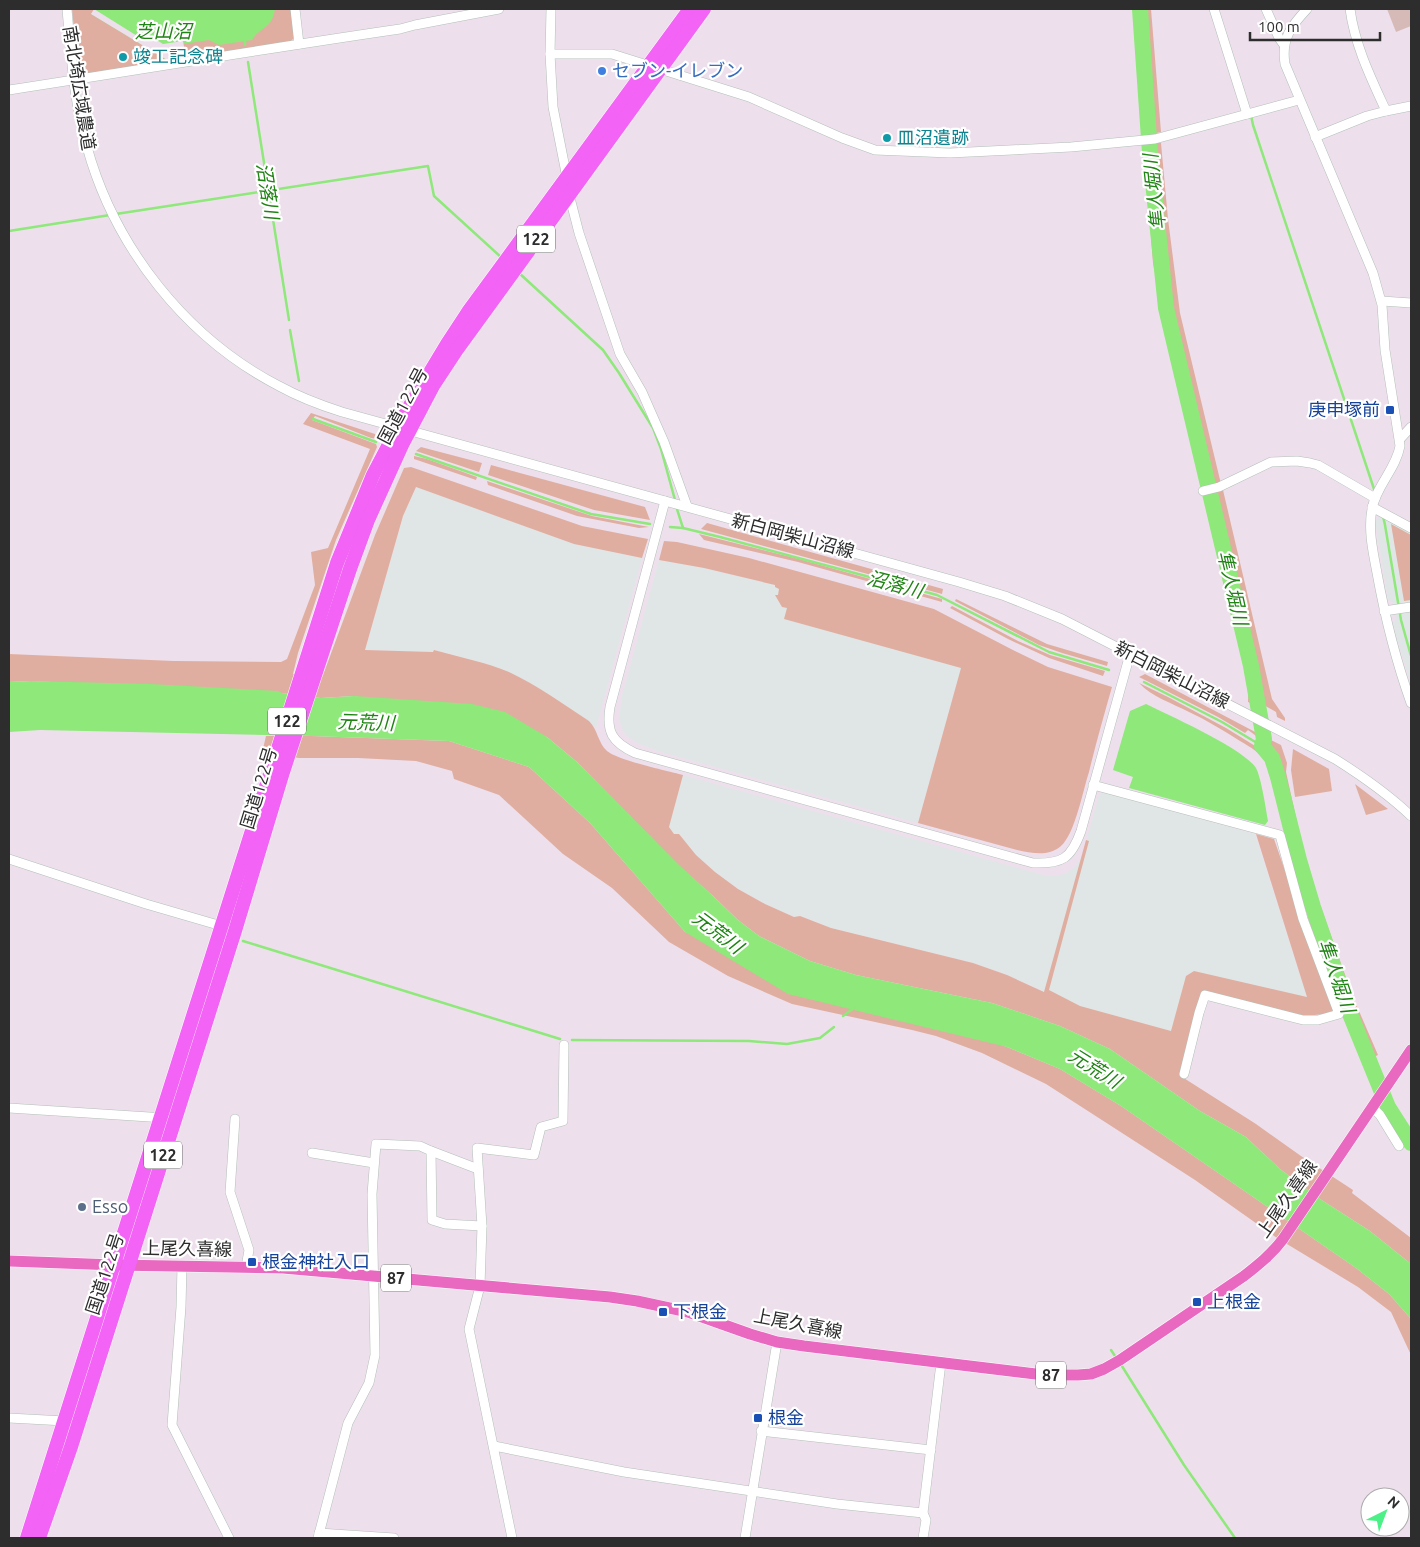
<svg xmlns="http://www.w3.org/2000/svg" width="1420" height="1547" font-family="Ubuntu,'Noto Sans JP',sans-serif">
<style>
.industrial{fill:#e0e6e5}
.green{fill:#e0aea0}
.cemetery{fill:#d6bab8}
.water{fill:#8ee87a}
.pier{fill:#ede0ec}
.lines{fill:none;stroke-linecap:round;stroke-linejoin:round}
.stream{stroke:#8ee87a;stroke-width:2.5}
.river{stroke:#8ee87a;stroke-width:16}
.minor-casing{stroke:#b3bfb8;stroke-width:10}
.major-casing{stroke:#fff;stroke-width:12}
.highway-casing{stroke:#fff;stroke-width:15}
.minor{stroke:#fff;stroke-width:9}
.major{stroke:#e969c1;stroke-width:11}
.highway{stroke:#f363f5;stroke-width:14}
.culture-dot{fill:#0f9aa8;stroke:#fff;stroke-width:2}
.shop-dot{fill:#3f7fe0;stroke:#fff;stroke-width:2}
.transit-dot{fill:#1a4fb4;stroke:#fff;stroke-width:2}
.service-dot{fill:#5c6f8a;stroke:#fff;stroke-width:2}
.labels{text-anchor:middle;stroke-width:4.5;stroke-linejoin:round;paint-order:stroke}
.shield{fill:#fff;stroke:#6c6c6c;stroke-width:1}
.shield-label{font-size:16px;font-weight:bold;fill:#2d2d2d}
.culture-label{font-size:18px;fill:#0d838f;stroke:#fff;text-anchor:start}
.shop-label{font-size:18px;fill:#366cbe;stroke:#fff;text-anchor:start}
.street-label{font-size:18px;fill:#2d2d2d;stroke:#fff}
.transit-label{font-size:18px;fill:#164399;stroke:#fff;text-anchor:start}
.service-label{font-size:18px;fill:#4e5e75;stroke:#fff;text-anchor:start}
.water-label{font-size:19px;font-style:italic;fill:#208415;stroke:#fff}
</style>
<rect width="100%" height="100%" fill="#ede0ec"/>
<g class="industrial">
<polygon points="416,487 574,544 642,558 596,728 589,721 538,688 510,673 489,665 435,650 433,652 365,650 403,516"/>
<polygon points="1382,515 1411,532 1411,684 1395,632 1394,624 1396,615 1394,603 1388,599 1375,520"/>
<polygon points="659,560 704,568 775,585 967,648 918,823 661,752 637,743 627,736 623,731 619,719 622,696"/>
<polygon points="683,775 1047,876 1057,876 1066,873 1075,867 1082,856 1099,795 1104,792 1255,834 1307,997 1186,977 1163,1064 1063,1000 1007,975 973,963 831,928 800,916 794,917 765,904 738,889 715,872 696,855 679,834 675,834 668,827"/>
</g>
<g class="green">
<polygon points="72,9 292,9 295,37 289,43 81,76 78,73"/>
<polygon points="1133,9 1138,9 1147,136 1144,135 1137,26"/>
<polygon points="1143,9 1151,9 1161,132 1152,134"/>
<polygon points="1144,143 1147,144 1154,239 1165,311 1206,487 1203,488 1169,344 1153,263"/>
<polygon points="1153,143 1161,143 1168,219 1180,313 1221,484 1211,485 1176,338 1164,266"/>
<path d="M 311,413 L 375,434 L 377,439 L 371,438 L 315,416 L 312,420 L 376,444 L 377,447 L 336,540 L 298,653 L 293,674 L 323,675 L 375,535 L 404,468 L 411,467 L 582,526 L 648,539 L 642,558 L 574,544 L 416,487 L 403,516 L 365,650 L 433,652 L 434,650 C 459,657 485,662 509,672 C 537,685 563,704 589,721 C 598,730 598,743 607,751 C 617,760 668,771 683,775 L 669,827 L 674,834 L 679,834 L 696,855 L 715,872 L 738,889 L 765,904 L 794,917 L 800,916 L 831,928 L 973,963 L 1007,975 L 1044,992 L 1086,840 L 1089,841 L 1049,990 L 1080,1006 L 1171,1031 L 1186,976 L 1194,971 L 1307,997 L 1256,834 L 1274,839 L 1333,1009 L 1332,1013 L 1306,1016 L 1203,991 L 1201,992 L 1181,1072 L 1179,1075 L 1256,1124 L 1301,1156 L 1353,1190 L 1352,1193 L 1411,1238 L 1411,1264 L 1370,1231 L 1320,1199 L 1280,1169 L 1246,1137 L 1200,1111 L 1110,1049 L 1060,1026 L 992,1003 L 856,975 L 810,961 L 759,936 L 738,920 L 712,895 L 679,866 L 577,762 L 547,737 L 354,696 L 321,698 L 281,693 L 31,681 L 9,682 L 9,654 L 174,661 L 281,662 L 287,659 L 315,585 L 311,552 L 328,548 L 370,449 L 303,424 Z"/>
<polygon points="421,447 482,463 479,472 416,451"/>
<polygon points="414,456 427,459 477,477 476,480 414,459"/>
<polygon points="491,465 645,507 650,520 594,510 488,475"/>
<polygon points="487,481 592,516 649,527 639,528 577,516 488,485"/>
<polygon points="1223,490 1272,699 1285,718 1285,721 1277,717 1276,712 1262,704 1256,669 1213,493"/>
<polygon points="1208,495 1246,654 1252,680 1253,704 1248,702 1249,675 1205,496"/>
<polygon points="707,523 943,589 942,594 701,529"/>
<polygon points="1391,524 1411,535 1411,600 1404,601"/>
<polygon points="699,534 799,559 942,599 942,602 798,562 704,540"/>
<path d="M 664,541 L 677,542 L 749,558 L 934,609 L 1011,649 L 1048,667 L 1112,687 C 1104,715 1096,743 1089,772 C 1083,790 1075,834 1061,846 C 1048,857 1032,853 1017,850 L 918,823 L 961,668 L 784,619 L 787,608 L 782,607 L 775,595 L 778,595 L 779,589 L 775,587 L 775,585 L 704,568 L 659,560 Z"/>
<polygon points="956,599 1047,644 1108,662 1107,666 1062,653 1039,645 955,601"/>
<polygon points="952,606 1018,641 1050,655 1105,671 1103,676 1049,658 1008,639 950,608"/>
<polygon points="1145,674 1259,734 1259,738 1248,730 1245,733 1218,717 1139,677"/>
<path d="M 1139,683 L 1168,697 L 1226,728 L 1265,752 L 1271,759 L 1284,804 L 1305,894 L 1321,942 L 1367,1060 L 1363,1062 L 1309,921 L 1288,844 L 1271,769 C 1264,755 1252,748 1240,741 C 1223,730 1206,720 1189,712 C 1172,703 1152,697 1139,683 Z"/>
<polygon points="266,736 312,736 449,741 529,767 590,823 685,932 1007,1047 1060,1069 1121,1106 1356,1268 1389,1294 1411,1319 1411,1355 1391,1312 1358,1287 1277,1238 1195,1180 1046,1084 982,1053 936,1036 912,1030 792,1004 728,976 669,942 612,888 563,854 499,795 454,779 452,771 416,761 358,758 299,758 262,753"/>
<polygon points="1267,738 1281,745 1287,763 1286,772 1301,840 1319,902 1353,997 1378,1055 1374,1057 1317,915 1301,856 1284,776 1274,754 1266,747"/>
<polygon points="1293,749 1329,769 1332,791 1295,797 1291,770"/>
<polygon points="1355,784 1388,809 1366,815"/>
</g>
<polygon class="cemetery" points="1387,9 1411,9 1411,26 1396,32"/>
<g class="water">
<path d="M 95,9 L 275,9 C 272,29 261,26 252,40 L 219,45 L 209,40 L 184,44 L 184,47 L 176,49 L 179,58 L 167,60 L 91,14 Z"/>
<polygon points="31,681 150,684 278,691 282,693 321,698 354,696 472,704 505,712 547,737 577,762 679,865 712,895 738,920 759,936 810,961 856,975 992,1003 1060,1026 1110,1049 1200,1111 1246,1137 1280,1169 1320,1199 1370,1231 1411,1264 1411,1319 1389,1294 1356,1268 1121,1106 1060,1069 1007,1047 788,994 685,932 590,823 529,767 449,741 312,736 40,730 9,732 9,682"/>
<path d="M 1146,704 C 1170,716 1243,748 1256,768 C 1261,777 1266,809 1268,821 L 1265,825 L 1129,788 L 1133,777 L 1113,770 L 1130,711 Z"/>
</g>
<polygon class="pier" points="94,9 142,39 146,33 163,44 183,41 184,47 176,49 179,58 167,60 91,14"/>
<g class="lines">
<g class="stream">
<polyline points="245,42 245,45"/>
<polyline points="248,62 289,320"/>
<polyline points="1251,115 1253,125 1375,492"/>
<polyline points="116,214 428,166 434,196 502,258"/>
<polyline points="9,231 110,215"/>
<polyline points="519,273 603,350 619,373 653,428 661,449 675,500"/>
<polyline points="290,330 299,381"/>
<polyline points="313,419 376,442"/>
<polyline points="416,454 591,514 650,524"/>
<polyline points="676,506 683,528"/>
<polyline points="1383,516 1385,525 1401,620 1411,656"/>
<polyline points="670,527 683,528 720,537 937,595 1049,652 1109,670"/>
<polyline points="1144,682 1222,722 1262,746"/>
<polyline points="243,941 560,1039"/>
<polyline points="843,1016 854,1008"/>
<polyline points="572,1040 749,1041 787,1044 820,1038 834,1027"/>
<polyline points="1406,1134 1411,1130"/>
<polyline points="1111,1350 1117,1359"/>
<polyline points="1120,1363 1184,1465 1235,1538"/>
</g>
<polyline class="river" points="1140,9 1150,153 1166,308 1251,666 1264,739 1262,746 1272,758 1278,777 1299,860 1313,907 1348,1009 1388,1107 1411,1143"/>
<g class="minor-casing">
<g id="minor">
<path d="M 67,9 C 71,55 74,103 87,147 C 115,248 186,338 279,386 C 299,397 320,405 342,412 L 959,582 L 1005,596 L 1062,619 L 1335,759 C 1362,776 1388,794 1411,816"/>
<polyline points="295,9 299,44"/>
<polyline points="551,9 550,54 553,107 567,178"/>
<polyline points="1214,9 1247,114"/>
<polyline points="1266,9 1279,38 1284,45"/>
<path d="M 1307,9 C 1291,26 1281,39 1285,64 L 1373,273 L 1382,305 L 1385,350 L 1400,446 C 1396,469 1376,486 1372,509 C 1368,530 1373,552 1377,573 C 1385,617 1396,661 1411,703"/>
<path d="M 1350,9 C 1355,46 1371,78 1386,111 L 1411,106"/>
<polyline points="550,54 612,54 749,97 842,138 875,150 950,153 1071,147 1155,139 1299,100"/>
<path d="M 9,90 C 139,70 269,48 400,29 L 415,25 L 499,9"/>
<polyline points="1315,137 1367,116 1386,111"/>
<polyline points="569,194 579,233 620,354 642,392 664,442 687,506"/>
<polyline points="1382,301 1411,303"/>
<polyline points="1400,439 1411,427"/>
<polyline points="1203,491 1219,487 1271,462 1297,461 1310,463 1318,465 1375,498"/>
<path d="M 665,501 L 610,707 C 606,732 612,742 635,753 L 1033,863 C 1062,864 1071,859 1081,831 L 1130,654"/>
<polyline points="1372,507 1411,528"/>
<polyline points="1384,611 1411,607"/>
<polyline points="1093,785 1280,835 1303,919 1339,1014 1318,1020 1303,1020 1205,995 1199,1013 1184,1074"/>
<polyline points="9,859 146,904 225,927"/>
<polyline points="1372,1107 1380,1115 1399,1146"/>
<polyline points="9,1108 165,1118"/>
<polyline points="235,1119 230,1192 249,1250 246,1267"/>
<polyline points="431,1151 478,1169"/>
<polyline points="312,1153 374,1163"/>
<polyline points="182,1266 181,1307 172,1425 229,1538"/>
<polyline points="9,1418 65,1421"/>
<polyline points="761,1431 931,1450"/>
<polyline points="494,1446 624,1472 837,1504 923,1513"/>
<polyline points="319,1533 394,1538"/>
<polyline points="318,1538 348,1423 369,1383 375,1355 372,1194 376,1144 420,1146 431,1151 432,1220 445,1224 482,1226"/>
<polyline points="512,1538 469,1329 480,1286 482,1226 477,1148 534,1155 541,1127 563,1121 564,1045"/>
<polyline points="745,1538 777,1342"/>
<polyline points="923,1538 926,1520 923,1513 941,1363"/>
</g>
</g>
<g class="major-casing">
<path id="major" d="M 9,1261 L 115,1265 L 283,1268 L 610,1297 L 637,1301 L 688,1312 L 750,1334 L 777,1342 L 804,1346 L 1044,1375 L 1078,1375 L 1091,1374 L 1104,1369 L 1120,1360 L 1244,1276 C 1258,1265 1272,1254 1283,1239 L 1411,1050"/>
</g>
<g class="highway-casing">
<g id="highway">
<polyline points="27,1538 337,563 373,475 406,412 447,344 468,312 690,9"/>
<polyline points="39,1538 71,1447 235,931 283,772 350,569 368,520 402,445 433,386 456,351 704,9"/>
</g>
</g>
<use href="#minor" class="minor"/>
<use href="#major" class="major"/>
<use href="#highway" class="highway"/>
</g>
<g class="culture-dot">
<circle cx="123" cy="57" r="5"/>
<circle cx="887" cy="138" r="5"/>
</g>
<circle class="shop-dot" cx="602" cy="71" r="5"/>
<g class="transit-dot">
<rect x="1385" y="405" width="10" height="10" rx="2.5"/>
<rect x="247" y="1257" width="10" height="10" rx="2.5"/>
<rect x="1192" y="1297" width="10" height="10" rx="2.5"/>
<rect x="658" y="1307" width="10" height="10" rx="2.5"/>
<rect x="753" y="1413" width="10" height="10" rx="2.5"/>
</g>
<circle class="service-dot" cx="82" cy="1207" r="5"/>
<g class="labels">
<g class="shield">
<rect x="517" y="225.5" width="38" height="27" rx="4"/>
<rect x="268" y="707.5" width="38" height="27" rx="4"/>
<rect x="144" y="1141.5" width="38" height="27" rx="4"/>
<rect x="381" y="1264.5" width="30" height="27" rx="4"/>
<rect x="1036" y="1361.5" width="30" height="27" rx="4"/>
</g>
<g class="shield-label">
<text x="536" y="245">122</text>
<text x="287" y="727">122</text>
<text x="163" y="1161">122</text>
<text x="396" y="1284">87</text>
<text x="1051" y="1381">87</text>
</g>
<g class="culture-label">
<text x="133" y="63">竣工記念碑</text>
<text x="897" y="144">皿沼遺跡</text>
</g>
<g class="shop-label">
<text x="612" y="77">セブン-イレブン</text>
</g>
<g class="street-label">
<text transform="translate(79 88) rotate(81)" y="6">南北埼広域農道</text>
<text transform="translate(403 406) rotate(-62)" y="6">国道122号</text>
<text transform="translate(793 536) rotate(15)" y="6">新白岡柴山沼線</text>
<text transform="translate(1172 675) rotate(27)" y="6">新白岡柴山沼線</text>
<text transform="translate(259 788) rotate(-73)" y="6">国道122号</text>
<text transform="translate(1287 1199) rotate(-55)" y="6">上尾久喜線</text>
<text transform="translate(187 1249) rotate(1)" y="6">上尾久喜線</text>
<text transform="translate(105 1274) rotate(-72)" y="6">国道122号</text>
<text transform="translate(798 1324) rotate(11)" y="6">上尾久喜線</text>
</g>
<g class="transit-label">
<text x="1380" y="416" text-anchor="end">庚申塚前</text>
<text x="262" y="1268">根金神社入口</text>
<text x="1207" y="1308">上根金</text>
<text x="673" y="1318">下根金</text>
<text x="768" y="1424">根金</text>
</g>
<g class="service-label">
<text x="92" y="1213">Esso</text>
</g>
<g class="water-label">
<text x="163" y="38">芝山沼</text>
<text transform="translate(268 191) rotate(81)" y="7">沼落川</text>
<text transform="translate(1154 192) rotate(-96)" y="7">隼人堀川</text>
<text transform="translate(895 584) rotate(15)" y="7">沼落川</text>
<text transform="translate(1233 588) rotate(77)" y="7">隼人堀川</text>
<text transform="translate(366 722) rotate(2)" y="7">元荒川</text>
<text transform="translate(718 932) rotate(37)" y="7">元荒川</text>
<text transform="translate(1337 976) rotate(71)" y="7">隼人堀川</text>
<text transform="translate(1095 1068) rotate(32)" y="7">元荒川</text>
</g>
</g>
<rect width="1420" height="1547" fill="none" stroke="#2d2d2d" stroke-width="20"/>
<g transform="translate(1385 1512) rotate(42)"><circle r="24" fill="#ffffff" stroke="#ababab"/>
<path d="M0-4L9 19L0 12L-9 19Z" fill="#4bf087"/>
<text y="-8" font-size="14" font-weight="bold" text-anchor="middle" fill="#2d2d2d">N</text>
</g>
<path d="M1250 32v8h130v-8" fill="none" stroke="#2d2d2d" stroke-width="2.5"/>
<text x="1258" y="32" font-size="15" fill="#2d2d2d" stroke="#ffffff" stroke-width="4" paint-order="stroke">100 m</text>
</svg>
